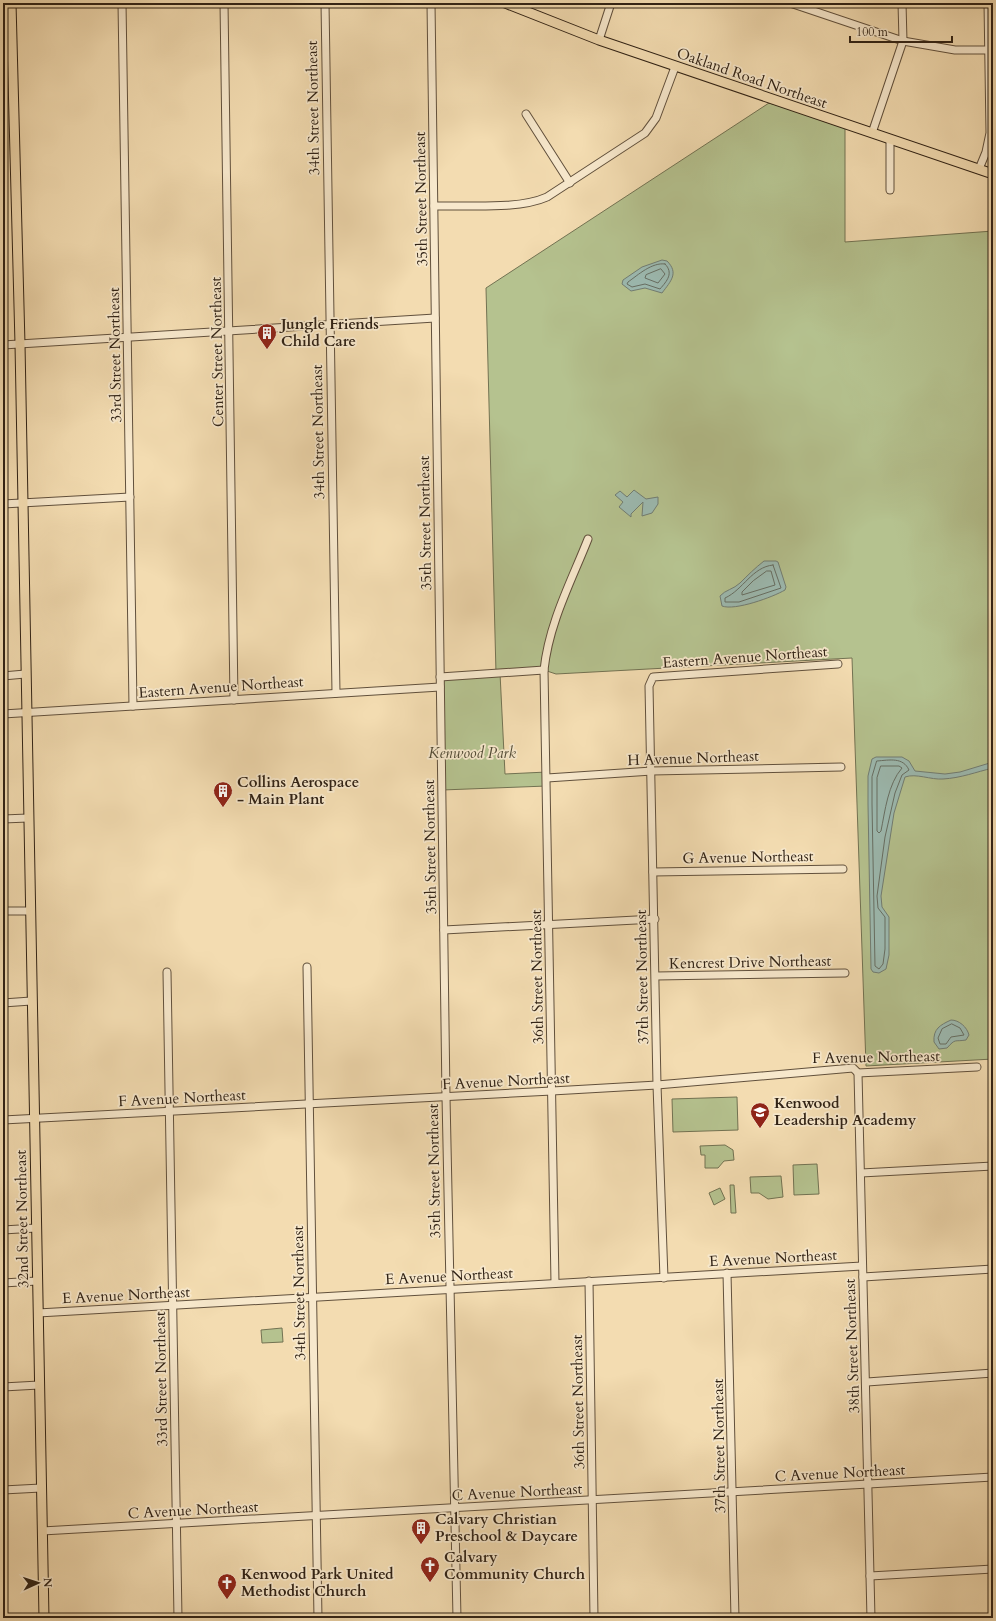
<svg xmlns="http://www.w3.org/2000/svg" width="996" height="1621" font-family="Cardo,serif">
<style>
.green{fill:#b5c28f;stroke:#727252}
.water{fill:#9cbab1;stroke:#717d73}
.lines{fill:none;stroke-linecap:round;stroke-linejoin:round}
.shore{stroke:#666e63;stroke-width:1}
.minor-casing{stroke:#61503c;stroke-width:9}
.major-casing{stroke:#302215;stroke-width:11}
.minor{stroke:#f7e8cc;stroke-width:7}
.major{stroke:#f3dcb1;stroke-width:9}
.labels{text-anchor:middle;stroke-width:3.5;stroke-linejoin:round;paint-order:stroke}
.street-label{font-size:15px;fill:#302215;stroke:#f7e8cc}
.poi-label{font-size:15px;font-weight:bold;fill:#302215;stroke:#f7e8cc;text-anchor:start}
.park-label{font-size:15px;font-style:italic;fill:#514a34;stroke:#f7e8cc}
</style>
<rect width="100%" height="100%" fill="#f3dcb1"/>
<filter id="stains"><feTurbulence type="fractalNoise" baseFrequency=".005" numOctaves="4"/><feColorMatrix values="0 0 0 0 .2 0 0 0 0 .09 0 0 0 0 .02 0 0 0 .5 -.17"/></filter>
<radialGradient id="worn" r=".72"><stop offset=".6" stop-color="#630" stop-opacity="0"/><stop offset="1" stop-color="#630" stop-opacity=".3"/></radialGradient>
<g class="green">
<polygon points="769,103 845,124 845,242 993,231 993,1059 866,1066 852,658 556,674 544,670 500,673 505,774 547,772 547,786 442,790 440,677 496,673 486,288"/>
<polygon points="737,1097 738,1130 673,1132 672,1099"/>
<polygon points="725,1145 733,1150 734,1160 724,1161 718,1168 705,1168 705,1155 701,1155 700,1146"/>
<polygon points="817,1164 819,1194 794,1195 793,1165"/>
<polygon points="781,1176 783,1197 768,1199 759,1193 751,1193 750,1177"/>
<polygon points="730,1185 734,1185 736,1213 731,1213"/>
<polygon points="720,1188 725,1199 714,1205 709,1193"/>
<polygon points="282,1328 283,1342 262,1343 261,1330"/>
</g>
<g class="water">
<path d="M 662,260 L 667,261 C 679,273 671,281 662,293 L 645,288 L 631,291 L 622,284 L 623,280 L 642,267 Z"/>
<polygon points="634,490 646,499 658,497 658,504 652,513 642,516 643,502 631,514 631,517 619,507 623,502 615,495 620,491 627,497"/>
<path d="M 764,561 L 776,561 L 778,562 L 786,587 L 785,590 C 773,597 735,611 722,606 L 720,596 C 725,590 734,589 740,583 C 748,575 755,568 764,561 Z"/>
<path d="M 876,757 L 902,757 L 909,761 L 915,771 L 945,774 L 960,772 L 993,762 L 993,768 C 976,772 961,778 943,779 C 931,780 916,773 905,777 L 894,813 L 881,896 L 882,907 L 889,917 L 889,955 L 886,969 L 879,973 L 873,972 L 871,969 L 868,804 L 868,776 L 872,759 Z"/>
<path d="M 951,1020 C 959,1020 967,1027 969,1035 L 966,1040 C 954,1042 956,1038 947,1048 L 939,1049 L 934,1042 C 933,1029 940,1025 951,1020 Z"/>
</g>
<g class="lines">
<g class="shore">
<path d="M 665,264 C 674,273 667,281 660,289 L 645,284 L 632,287 L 627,284 L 628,282 C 638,275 652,262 665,264 Z"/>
<polygon points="661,269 665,274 658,283 645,278 646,275"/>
<path d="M 773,565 L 781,588 L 739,602 L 725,602 L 725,598 C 743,590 752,567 773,565 Z"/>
<polygon points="767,571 771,571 775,585 742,595 742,592 753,581"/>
<path d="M 877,761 C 890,760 903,757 909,770 L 902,775 L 895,793 L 885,837 L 877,896 L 878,908 L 885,917 L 885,949 L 883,964 L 879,969 L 875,966 L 872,804 L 872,777 Z"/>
<path d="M 881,766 L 899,766 L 902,768 C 888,784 885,811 881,831 L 879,833 L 877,831 L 877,778 Z"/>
<polygon points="952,1024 960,1028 964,1035 951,1037 946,1044 940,1044 938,1038 942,1029"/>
</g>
<g class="minor-casing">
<g id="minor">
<polyline points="122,3 133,706"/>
<polyline points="224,3 234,700"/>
<polyline points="325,3 336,693"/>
<polyline points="431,3 446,1097 457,1618"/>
<polyline points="790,3 903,41 955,50 993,50"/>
<polyline points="599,40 611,3"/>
<polyline points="526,114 570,183"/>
<polyline points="872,133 903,41 902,3"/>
<polyline points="890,140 890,190"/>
<polyline points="979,169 986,152 990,133 988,3"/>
<path d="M 434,206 C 467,205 518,210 547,197 L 645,133 L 656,118 L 675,67"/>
<polyline points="3,345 435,318"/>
<polyline points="3,504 130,497"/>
<polyline points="3,676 25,674"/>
<polyline points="440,677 544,670"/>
<polyline points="3,714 440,687"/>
<polyline points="547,778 652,771 841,767"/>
<polyline points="3,819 28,818"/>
<polyline points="653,872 843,869"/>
<polyline points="3,911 30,911"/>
<polyline points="444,930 655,919"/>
<polyline points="307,967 318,1618"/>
<polyline points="167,972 178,1618"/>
<polyline points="656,976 845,973"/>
<polyline points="3,1003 31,1001"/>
<polyline points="858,1073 871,1618"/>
<polyline points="3,1120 552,1091 657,1085 853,1068 858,1073 977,1067"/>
<polyline points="861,1173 993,1166"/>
<polyline points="3,1230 36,1228"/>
<polyline points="727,1273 735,1618"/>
<polyline points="863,1277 993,1269"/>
<polyline points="664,1278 657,1085 649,686 653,677 838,664"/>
<polyline points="589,1281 594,1618"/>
<polyline points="3,1283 37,1281"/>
<path d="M 555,1283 L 544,670 C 549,623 571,582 588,539"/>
<polyline points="38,1313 862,1266"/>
<polyline points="867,1382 993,1373"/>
<polyline points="3,1387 39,1385"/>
<polyline points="3,1490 41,1488"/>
<polyline points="42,1531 993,1477"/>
<polyline points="870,1576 993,1569"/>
</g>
</g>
<g class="major-casing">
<g id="major">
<polyline points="11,3 20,344 44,1618"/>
<polyline points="505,3 599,40 993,174"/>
</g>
</g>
<use href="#minor" class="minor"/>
<use href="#major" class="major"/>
</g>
<defs>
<g id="building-pin" transform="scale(1)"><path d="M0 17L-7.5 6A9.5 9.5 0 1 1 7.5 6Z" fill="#8f2418" stroke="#f7e8cc"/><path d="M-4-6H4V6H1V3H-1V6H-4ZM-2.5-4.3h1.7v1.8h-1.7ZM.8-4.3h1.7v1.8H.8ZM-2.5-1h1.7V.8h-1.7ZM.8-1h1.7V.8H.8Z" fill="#fff"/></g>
<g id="school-pin" transform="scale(1)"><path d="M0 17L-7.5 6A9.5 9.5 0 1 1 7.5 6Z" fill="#8f2418" stroke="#f7e8cc"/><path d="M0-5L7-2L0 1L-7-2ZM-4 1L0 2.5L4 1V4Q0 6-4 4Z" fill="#fff"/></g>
<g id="church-pin" transform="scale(1)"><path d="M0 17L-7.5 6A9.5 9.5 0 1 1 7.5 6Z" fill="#8f2418" stroke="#f7e8cc"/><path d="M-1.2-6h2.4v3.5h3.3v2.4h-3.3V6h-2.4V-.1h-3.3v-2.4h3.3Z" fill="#fff"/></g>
</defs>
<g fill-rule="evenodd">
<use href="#building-pin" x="267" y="333"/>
<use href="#building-pin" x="223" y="791"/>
<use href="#school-pin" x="760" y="1112"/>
<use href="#building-pin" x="421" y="1528"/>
<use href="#church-pin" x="430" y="1566"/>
<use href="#church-pin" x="227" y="1583"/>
</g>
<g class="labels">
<g class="street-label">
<text transform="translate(752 78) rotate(19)" y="5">Oakland Road Northeast</text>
<text transform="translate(313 108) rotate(-91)" y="5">34th Street Northeast</text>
<text transform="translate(421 199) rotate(-91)" y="5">35th Street Northeast</text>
<text transform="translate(217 352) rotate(-91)" y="5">Center Street Northeast</text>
<text transform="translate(115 355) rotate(-91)" y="5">33rd Street Northeast</text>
<text transform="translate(318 432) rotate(-91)" y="5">34th Street Northeast</text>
<text transform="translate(425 523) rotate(-91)" y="5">35th Street Northeast</text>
<text transform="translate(745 657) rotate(-4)" y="5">Eastern Avenue Northeast</text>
<text transform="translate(221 687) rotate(-4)" y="5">Eastern Avenue Northeast</text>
<text transform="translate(693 758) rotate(-2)" y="5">H Avenue Northeast</text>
<text transform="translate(430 847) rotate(-91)" y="5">35th Street Northeast</text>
<text transform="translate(748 857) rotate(-1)" y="5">G Avenue Northeast</text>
<text transform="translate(750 962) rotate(-1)" y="5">Kencrest Drive Northeast</text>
<text transform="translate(537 977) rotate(-91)" y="5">36th Street Northeast</text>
<text transform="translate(642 977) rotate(-91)" y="5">37th Street Northeast</text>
<text transform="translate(876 1057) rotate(-1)" y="5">F Avenue Northeast</text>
<text transform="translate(506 1081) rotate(-3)" y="5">F Avenue Northeast</text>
<text transform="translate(182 1098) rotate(-3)" y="5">F Avenue Northeast</text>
<text transform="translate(434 1171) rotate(-91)" y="5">35th Street Northeast</text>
<text transform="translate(22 1219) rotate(-91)" y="5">32nd Street Northeast</text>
<text transform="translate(773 1258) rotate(-3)" y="5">E Avenue Northeast</text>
<text transform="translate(449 1276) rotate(-3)" y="5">E Avenue Northeast</text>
<text transform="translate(299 1293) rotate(-91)" y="5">34th Street Northeast</text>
<text transform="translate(126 1295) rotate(-3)" y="5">E Avenue Northeast</text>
<text transform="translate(852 1346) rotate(-92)" y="5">38th Street Northeast</text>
<text transform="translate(161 1379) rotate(-91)" y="5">33rd Street Northeast</text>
<text transform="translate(578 1402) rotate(-91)" y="5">36th Street Northeast</text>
<text transform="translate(719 1446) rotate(-91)" y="5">37th Street Northeast</text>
<text transform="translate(840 1473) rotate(-3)" y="5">C Avenue Northeast</text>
<text transform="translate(517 1492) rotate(-3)" y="5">C Avenue Northeast</text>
<text transform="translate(193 1510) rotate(-3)" y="5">C Avenue Northeast</text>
</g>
<g class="poi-label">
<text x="281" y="329">Jungle Friends<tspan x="281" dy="17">Child Care</tspan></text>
<text x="237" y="787">Collins Aerospace<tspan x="237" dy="17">- Main Plant</tspan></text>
<text x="774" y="1108">Kenwood<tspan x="774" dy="17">Leadership Academy</tspan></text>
<text x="435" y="1524">Calvary Christian<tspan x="435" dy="17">Preschool &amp; Daycare</tspan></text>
<text x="444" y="1562">Calvary<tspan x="444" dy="17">Community Church</tspan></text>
<text x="241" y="1579">Kenwood Park United<tspan x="241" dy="17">Methodist Church</tspan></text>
</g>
<g class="park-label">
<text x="472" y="758">Kenwood Park</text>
</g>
</g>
<rect width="996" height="1621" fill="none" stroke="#f3dcb1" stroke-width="16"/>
<rect x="4" y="4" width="988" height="1613" fill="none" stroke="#302215" stroke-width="2"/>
<rect x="8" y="8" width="980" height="1605" fill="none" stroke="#302215"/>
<g transform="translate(38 1583) rotate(87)" stroke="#f7e8cc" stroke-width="3" paint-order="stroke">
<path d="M0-3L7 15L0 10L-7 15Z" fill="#302215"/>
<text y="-6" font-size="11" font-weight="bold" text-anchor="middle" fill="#302215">N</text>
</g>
<path d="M850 36v6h102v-6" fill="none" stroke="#302215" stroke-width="2"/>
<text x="856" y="36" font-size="12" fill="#302215" stroke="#f7e8cc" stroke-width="3" paint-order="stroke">100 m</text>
<rect width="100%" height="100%" filter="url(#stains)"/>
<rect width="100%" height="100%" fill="url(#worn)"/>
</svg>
